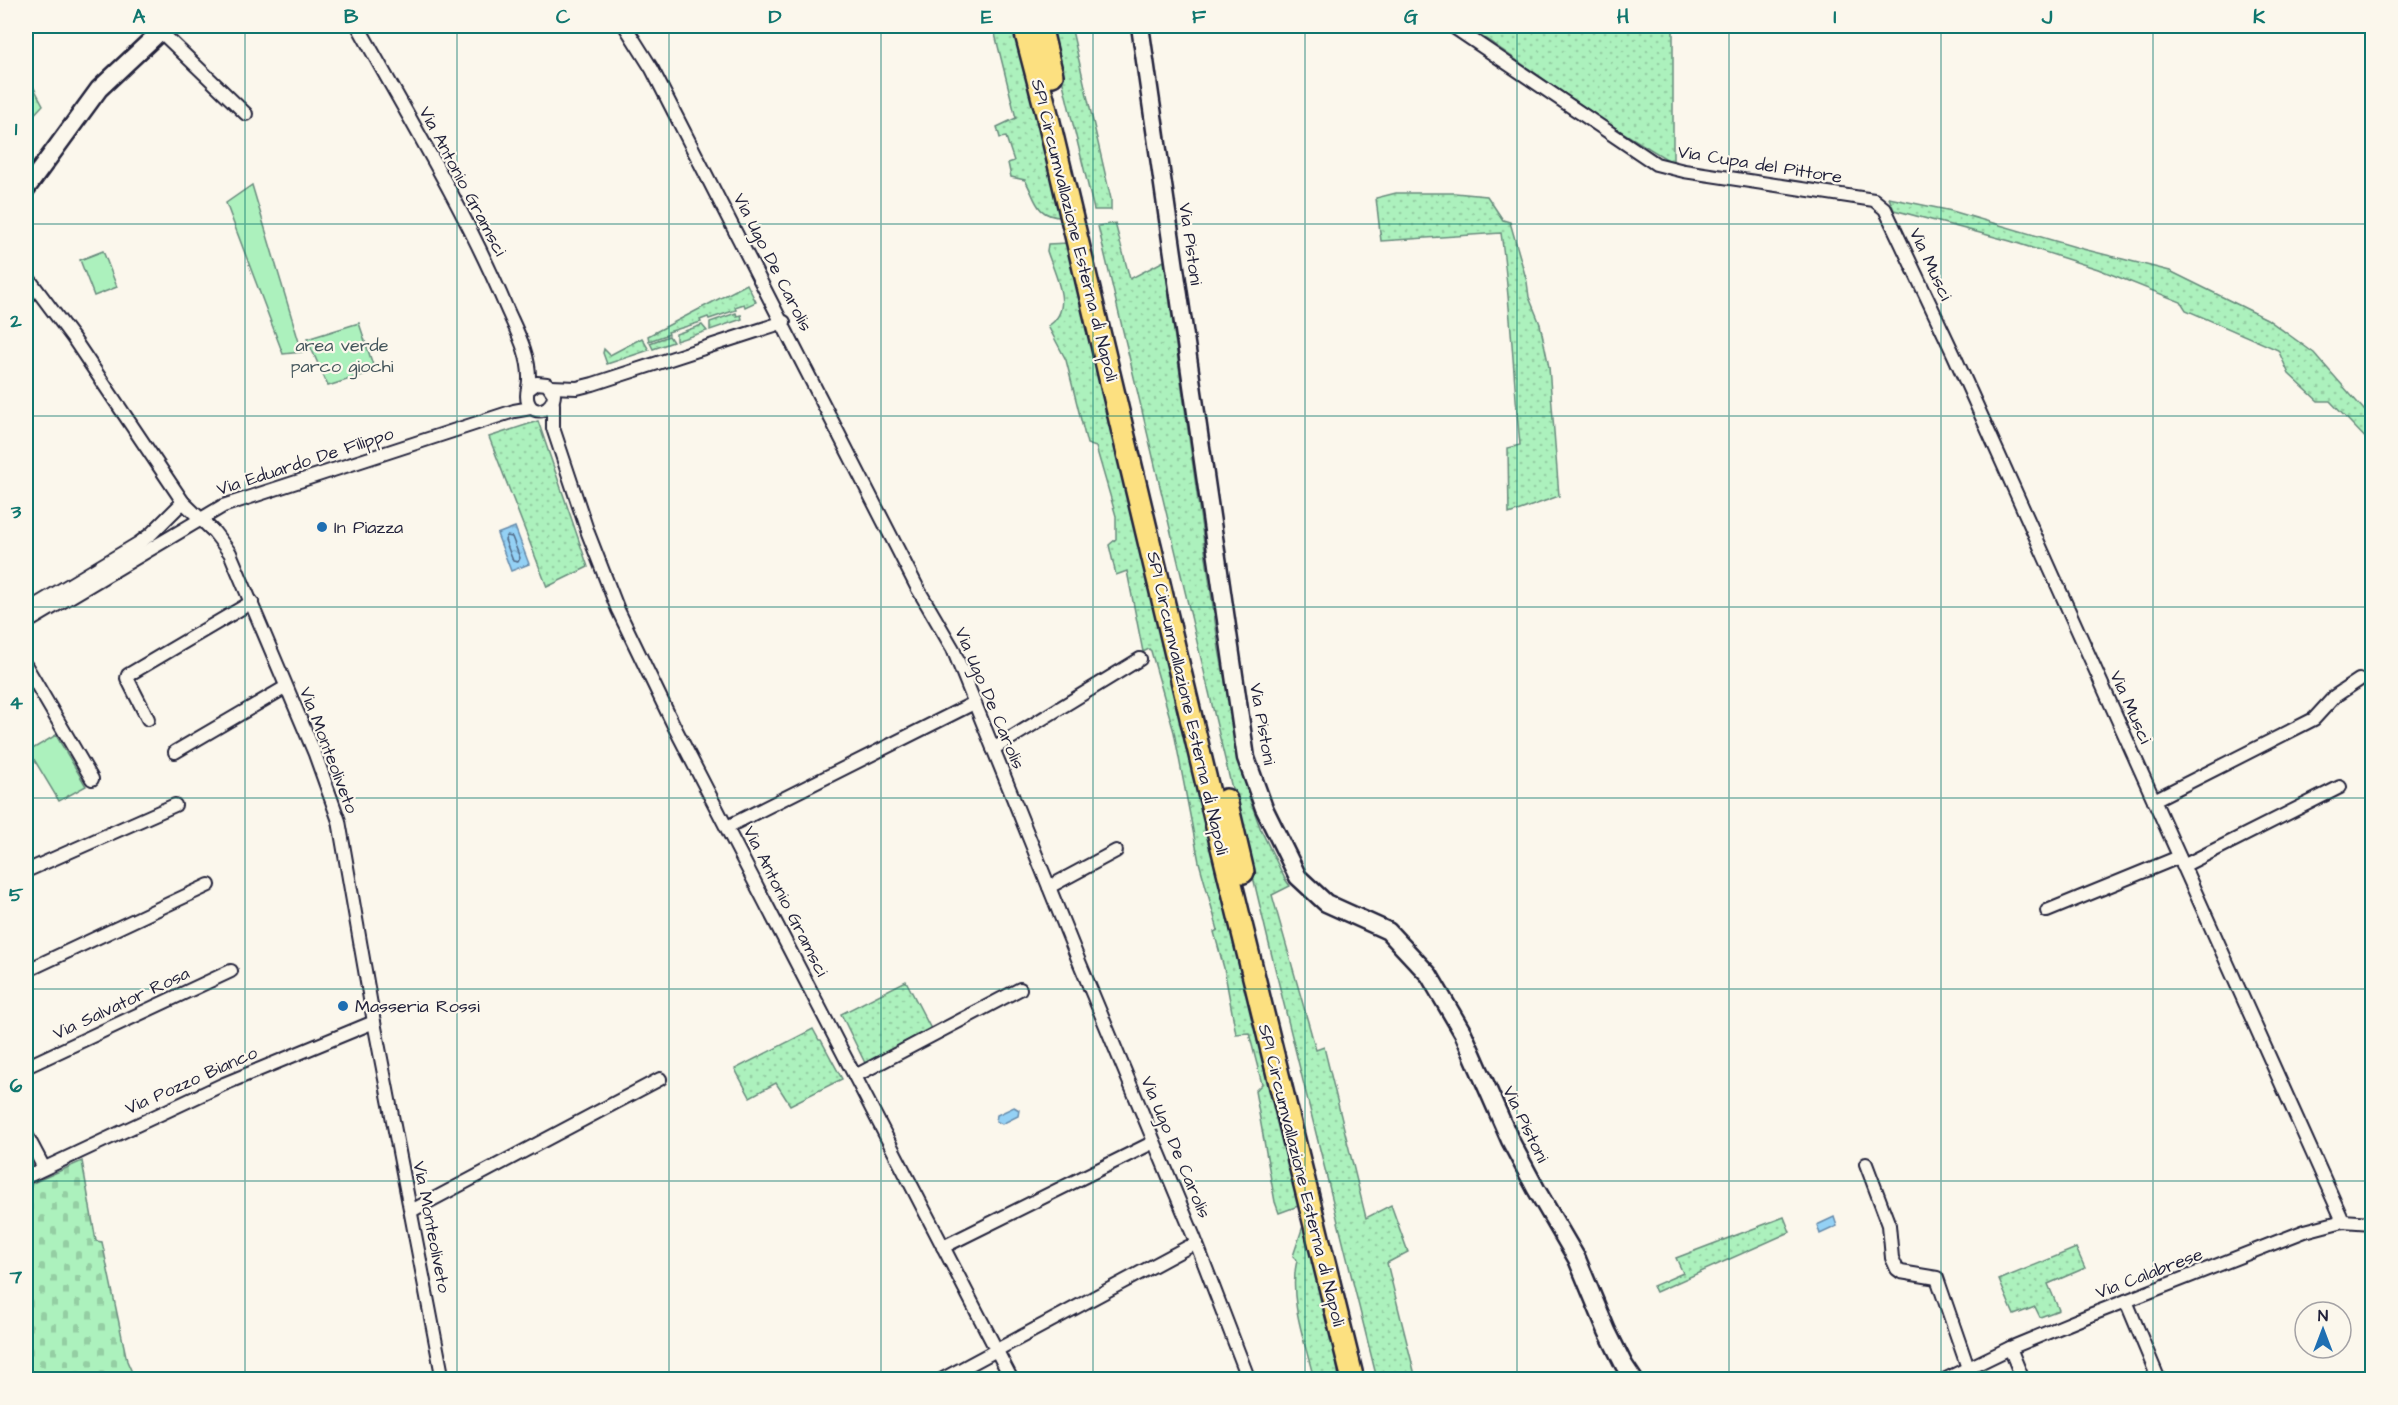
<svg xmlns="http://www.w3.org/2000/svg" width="2398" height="1405" font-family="'Architects Daughter',sans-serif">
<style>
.grass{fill:url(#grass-dots);stroke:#678a7c;stroke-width:1.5}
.cemetery{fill:url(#cemetery-stones);stroke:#678a7c;stroke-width:1.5}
.green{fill:#acf1bd;stroke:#678a7c;stroke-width:1.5}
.water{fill:url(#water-ripples);stroke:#668bab;stroke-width:1.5}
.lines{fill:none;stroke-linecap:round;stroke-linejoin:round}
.shore{stroke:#506885;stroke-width:1.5}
.street-casing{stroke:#22223b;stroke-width:16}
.secondary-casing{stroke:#22223b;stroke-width:21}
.highway-casing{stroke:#22223b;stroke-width:26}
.street{stroke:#fbf7ec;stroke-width:12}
.secondary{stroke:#fbf7ec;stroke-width:16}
.highway{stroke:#fce080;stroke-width:21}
.grid{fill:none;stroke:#0f766e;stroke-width:1.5;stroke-opacity:0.55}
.poi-dot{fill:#1f6fb2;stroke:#fbf7ec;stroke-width:2}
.labels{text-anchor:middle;stroke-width:4.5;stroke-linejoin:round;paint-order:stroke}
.street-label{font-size:18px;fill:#22223b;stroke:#fbf7ec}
.park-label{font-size:18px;fill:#44565c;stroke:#fbf7ec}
.poi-label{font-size:18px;fill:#22223b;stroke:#fbf7ec;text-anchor:start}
.neatline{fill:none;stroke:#0f766e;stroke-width:2}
.grid-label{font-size:20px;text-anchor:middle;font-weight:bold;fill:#0f766e}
</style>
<defs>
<pattern id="grass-dots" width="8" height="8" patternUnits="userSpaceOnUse" patternTransform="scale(1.5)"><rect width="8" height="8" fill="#acf1bd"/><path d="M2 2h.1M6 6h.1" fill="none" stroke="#94cea3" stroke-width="1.8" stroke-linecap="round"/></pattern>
<pattern id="cemetery-stones" width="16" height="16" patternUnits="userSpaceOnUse" patternTransform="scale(1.5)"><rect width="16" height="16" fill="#acf1bd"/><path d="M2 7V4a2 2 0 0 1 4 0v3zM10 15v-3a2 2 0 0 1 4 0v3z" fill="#94cea3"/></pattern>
<pattern id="water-ripples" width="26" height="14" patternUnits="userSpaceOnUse" patternTransform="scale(1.5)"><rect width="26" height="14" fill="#94d1f5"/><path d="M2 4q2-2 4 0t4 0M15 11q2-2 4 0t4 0" fill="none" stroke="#7fb3d3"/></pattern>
</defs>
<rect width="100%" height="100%" fill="#fbf7ec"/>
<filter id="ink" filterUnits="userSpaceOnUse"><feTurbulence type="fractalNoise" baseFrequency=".0167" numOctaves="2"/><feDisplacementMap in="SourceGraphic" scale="12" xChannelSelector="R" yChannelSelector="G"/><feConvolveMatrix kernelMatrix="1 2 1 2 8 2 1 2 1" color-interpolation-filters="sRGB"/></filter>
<g filter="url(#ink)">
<g class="grass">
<path d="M 993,26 L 1015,26 L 1062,217 C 1035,217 1036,198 1025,180 L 1011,177 L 1008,163 L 1014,161 L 1006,137 L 1000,138 L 997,127 L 1016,118 Z"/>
<polygon points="1049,26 1071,26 1111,199 1111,210 1094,210"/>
<polygon points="1463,26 1673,26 1673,163 1604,121 1489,41"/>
<polygon points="26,73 43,105 26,123"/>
<path d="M 1396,193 L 1455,193 L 1487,196 L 1503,220 L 1510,222 L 1527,282 L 1529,297 L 1540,324 L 1549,367 L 1559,496 L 1509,514 L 1508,448 L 1520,445 C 1513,374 1511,303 1501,233 L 1381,241 L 1376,198 Z"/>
<polygon points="1889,198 1952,211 2079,248 2170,271 2267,319 2314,353 2372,419 2372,445 2330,401 2318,401 2289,374 2278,350 2186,310 2181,302 2098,269 2010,241 1894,210"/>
<polygon points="1115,223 1130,279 1164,261 1219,649 1240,760 1250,800 1261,830 1285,879 1290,886 1272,895 1316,1050 1324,1047 1366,1218 1391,1205 1408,1252 1387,1263 1416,1379 1377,1379 1269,944 1098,226"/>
<path d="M 1068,243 L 1146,575 L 1153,593 L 1301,1205 L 1279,1213 L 1275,1202 L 1255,1091 L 1262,1084 L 1249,1033 L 1236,1034 L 1224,968 L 1214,932 L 1218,930 L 1199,862 L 1174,732 L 1151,651 L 1149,649 L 1143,652 L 1127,571 L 1116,575 L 1109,545 L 1116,539 L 1116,516 L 1096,447 L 1087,444 L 1066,360 L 1048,326 C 1075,309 1055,276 1047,251 L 1048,244 Z"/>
<polygon points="747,284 756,302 745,307 744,304 735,307 736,310 709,319 708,317 700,320 701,322 668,332 669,334 649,341 648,336"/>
<polygon points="736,313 737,316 741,315 742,319 710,330 710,322"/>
<polygon points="702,325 707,331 676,341 676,334"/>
<polygon points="669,336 673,342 653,349 650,343"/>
<polygon points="642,338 649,350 607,364 603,353 604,349 610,355"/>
<polygon points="538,421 588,567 547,587 489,437"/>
<polygon points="906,981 932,1031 866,1065 841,1014"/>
<polygon points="813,1029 819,1040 821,1040 842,1079 790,1105 776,1083 750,1097 735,1069"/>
<polygon points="1784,1217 1790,1232 1656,1292 1653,1286 1683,1273 1676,1258"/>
<path d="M 1304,1223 L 1335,1349 L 1339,1379 L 1314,1379 C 1305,1342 1288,1299 1297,1260 L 1293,1256 Z"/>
<polygon points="2076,1248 2085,1268 2048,1284 2059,1310 2040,1317 2035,1307 2014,1315 1999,1280"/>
<polygon points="1985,1368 1989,1379 1963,1379"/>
</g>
<polygon class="cemetery" points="82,1161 96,1241 102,1242 127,1361 135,1379 26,1379 26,1186"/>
<g class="green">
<polygon points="252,185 302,352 283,354 226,203"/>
<polygon points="103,251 117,287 94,296 80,260"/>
<polygon points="359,323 375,371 328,386 307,339"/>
<polygon points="56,735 86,786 59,801 29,751"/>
</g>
<g class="water">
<polygon points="515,527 529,564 511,571 497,534"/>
<polygon points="1014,1107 1019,1110 1018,1116 1002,1124 996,1121 997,1115"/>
<polygon points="1834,1217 1837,1226 1820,1234 1817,1225"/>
</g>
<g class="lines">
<polygon class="shore" points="507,536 512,537 520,558 518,562 513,561 505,540"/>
<g class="street-casing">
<g id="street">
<path d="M 358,26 C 409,118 465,210 506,307 C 516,330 530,354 529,380 C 529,387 525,395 528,402 C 534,418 554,409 554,394 L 547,384 L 537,383 L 529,389"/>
<polyline points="625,26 652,69 918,589 953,649 1078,959 1194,1237 1249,1380"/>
<polyline points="1452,26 1656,164 1684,171 1874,200 1885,209 1954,355 2343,1221"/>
<polyline points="160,31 246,114"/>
<polyline points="26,275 73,338 183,502 214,532 230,553 315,754 339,821 374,1022 443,1380"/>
<polyline points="551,387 577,388 593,384 784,322"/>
<polyline points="553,404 553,428 588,533 618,610 674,726 1012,1380"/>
<polyline points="26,611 139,543 151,534 183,502"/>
<polyline points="26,623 223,506 514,411 531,408"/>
<polyline points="26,666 92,779"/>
<polyline points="148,719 127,678 128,675 252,602"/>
<polyline points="993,749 1140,659"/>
<polyline points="175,752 286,687"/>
<polyline points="2154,800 2314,719 2335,696 2359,680"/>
<polyline points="727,827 974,703"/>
<polyline points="2183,866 2340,787"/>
<polyline points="26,871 175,805"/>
<polyline points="1049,887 1116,851"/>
<polyline points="2047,911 2179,857"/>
<polyline points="26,971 209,885"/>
<polyline points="26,1067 231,971"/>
<polyline points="855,1076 1020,989"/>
<polyline points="26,1134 44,1168"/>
<polyline points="1866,1164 1889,1225 1892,1258 1897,1269 1901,1272 1937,1278 1968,1368"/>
<polyline points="26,1177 224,1084 374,1022"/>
<polyline points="411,1211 660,1079"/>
<polyline points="943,1247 1154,1142"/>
<polyline points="2126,1301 2159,1380"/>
<polyline points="2010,1348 2023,1380"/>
<polyline points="941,1380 1188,1247"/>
<polyline points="1944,1380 2010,1348 2090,1315 2305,1231 2343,1221 2372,1223"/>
</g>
</g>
<g class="secondary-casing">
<g id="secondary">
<polyline points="1140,26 1246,758 1264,808 1298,877 1326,903 1388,931 1429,975 1463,1033 1510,1140 1536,1189 1577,1259 1607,1331 1624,1365 1634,1380"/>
<polyline points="26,189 99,89 166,26"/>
</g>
</g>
<g class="highway-casing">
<g id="highway">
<polyline points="1024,26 1048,118 1220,839 1353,1380"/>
<polyline points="1040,26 1052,75"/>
<polyline points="1226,800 1243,872"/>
</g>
</g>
<use href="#street" class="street"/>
<use href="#secondary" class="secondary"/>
<use href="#highway" class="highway"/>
</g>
</g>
<path class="grid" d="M 245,26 L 245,1380M 457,26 L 457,1380M 669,26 L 669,1380M 881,26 L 881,1380M 1093,26 L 1093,1380M 1305,26 L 1305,1380M 1517,26 L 1517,1380M 1729,26 L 1729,1380M 1941,26 L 1941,1380M 2153,26 L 2153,1380M 26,224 L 2372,224M 26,416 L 2372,416M 26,607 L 2372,607M 26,798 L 2372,798M 26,989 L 2372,989M 26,1181 L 2372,1181"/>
<g class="poi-dot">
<circle cx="322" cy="527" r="6"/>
<circle cx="343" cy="1006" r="6"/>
</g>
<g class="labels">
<g class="street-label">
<text transform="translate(1760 164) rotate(9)" y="6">Via Cupa del Pittore</text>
<text transform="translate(463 181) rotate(62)" y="6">Via Antonio Gramsci</text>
<text transform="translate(1075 230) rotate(76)" y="6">SP1 Circumvallazione Esterna di Napoli</text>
<text transform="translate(1191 244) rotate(82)" y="6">Via Pistoni</text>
<text transform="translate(773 262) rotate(63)" y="6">Via Ugo De Carolis</text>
<text transform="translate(1931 264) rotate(65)" y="6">Via Musci</text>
<text transform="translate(305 461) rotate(-18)" y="6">Via Eduardo De Filippo</text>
<text transform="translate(990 698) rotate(67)" y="6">Via Ugo De Carolis</text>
<text transform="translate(1188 703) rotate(77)" y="6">SP1 Circumvallazione Esterna di Napoli</text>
<text transform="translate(2131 707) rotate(66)" y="6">Via Musci</text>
<text transform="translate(1263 724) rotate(80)" y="6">Via Pistoni</text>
<text transform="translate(329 750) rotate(69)" y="6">Via Monteoliveto</text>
<text transform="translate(786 901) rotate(63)" y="6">Via Antonio Gramsci</text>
<text transform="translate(121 1003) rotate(-25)" y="6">Via Salvator Rosa</text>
<text transform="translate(191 1080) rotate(-24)" y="6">Via Pozzo Bianco</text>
<text transform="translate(1526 1124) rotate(64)" y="6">Via Pistoni</text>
<text transform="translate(1176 1147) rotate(67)" y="6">Via Ugo De Carolis</text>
<text transform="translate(1302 1175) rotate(76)" y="6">SP1 Circumvallazione Esterna di Napoli</text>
<text transform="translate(432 1227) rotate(79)" y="6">Via Monteoliveto</text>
<text transform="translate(2149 1273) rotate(-21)" y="6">Via Calabrese</text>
</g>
<g class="park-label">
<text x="342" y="351">area verde<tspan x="342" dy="21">parco giochi</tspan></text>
</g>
<g class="poi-label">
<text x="334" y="533">In Piazza</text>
<text x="355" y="1012">Masseria Rossi</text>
</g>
</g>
<rect width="2398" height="1405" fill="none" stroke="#fbf7ec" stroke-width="66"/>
<g transform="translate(2323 1330)"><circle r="28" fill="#fbf7ec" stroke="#a4a2a5" stroke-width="1.5"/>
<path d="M0-4.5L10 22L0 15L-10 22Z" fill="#1f6fb2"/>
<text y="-9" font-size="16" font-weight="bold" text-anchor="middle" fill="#22223b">N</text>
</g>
<rect x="33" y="33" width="2332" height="1339" class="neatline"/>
<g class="grid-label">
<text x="139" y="23">A</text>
<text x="351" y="23">B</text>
<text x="563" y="23">C</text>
<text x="775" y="23">D</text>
<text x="987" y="23">E</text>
<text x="1199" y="23">F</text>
<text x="1411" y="23">G</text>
<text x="1623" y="23">H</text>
<text x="1835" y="23">I</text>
<text x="2047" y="23">J</text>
<text x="2259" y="23">K</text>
<text x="16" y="135">1</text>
<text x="16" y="327">2</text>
<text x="16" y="518">3</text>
<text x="16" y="709">4</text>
<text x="16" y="901">5</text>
<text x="16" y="1092">6</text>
<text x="16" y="1283">7</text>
</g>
</svg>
